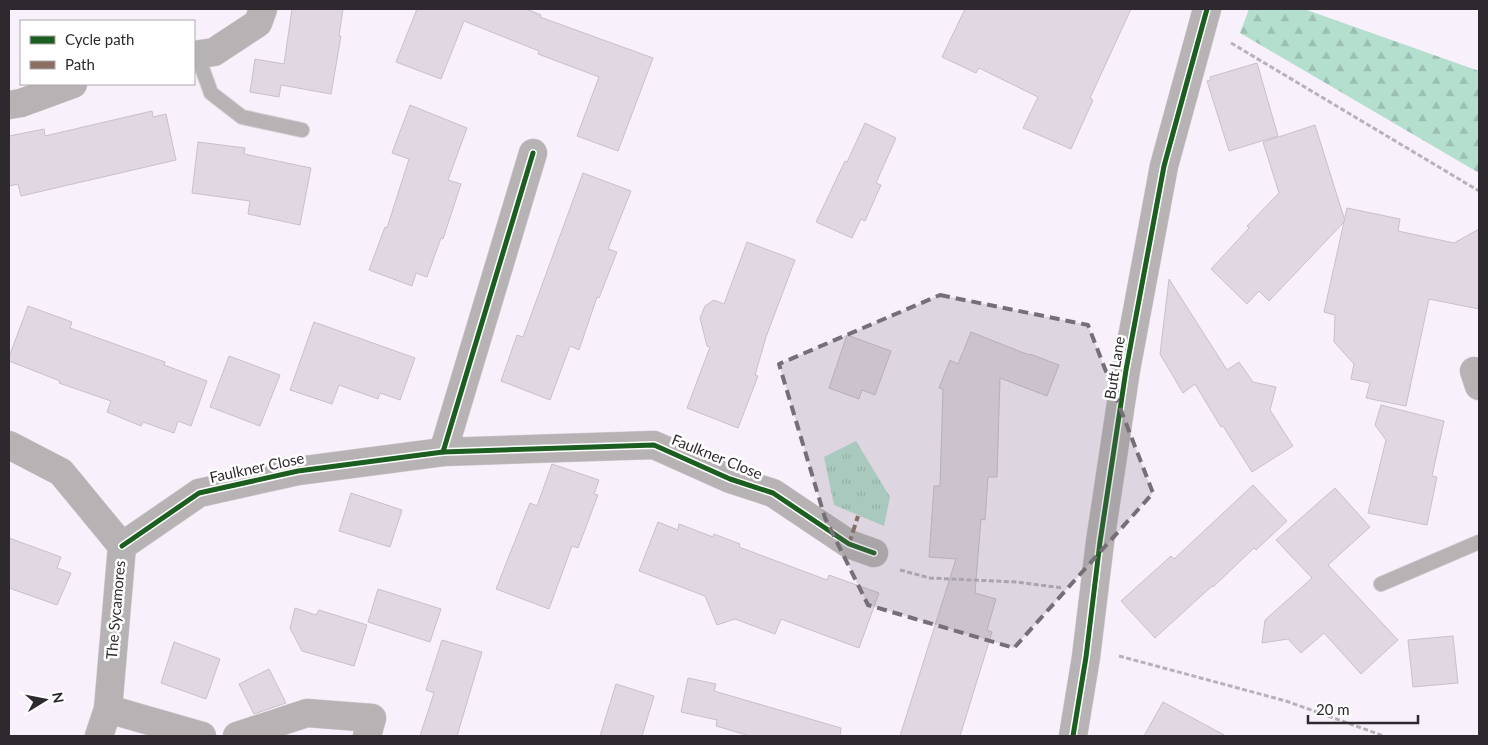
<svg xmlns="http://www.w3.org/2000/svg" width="1488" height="745" font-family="Lato,sans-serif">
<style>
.grass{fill:url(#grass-tufts)}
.forest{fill:url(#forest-firs)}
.building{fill:#e1d7e3;stroke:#c7c1c8}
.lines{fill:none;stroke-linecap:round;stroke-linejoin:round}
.lane-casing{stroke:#d3cdd5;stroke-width:16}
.street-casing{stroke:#d3cdd5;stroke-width:29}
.path{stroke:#b7b3b7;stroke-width:3;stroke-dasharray:5 2.5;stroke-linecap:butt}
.lane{stroke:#b7b3b5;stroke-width:14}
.street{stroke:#b7b3b5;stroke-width:28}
.quiet{stroke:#8d6e63;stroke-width:4;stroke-dasharray:8 4;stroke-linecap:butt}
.cycleway-casing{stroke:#fff;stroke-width:8}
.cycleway{stroke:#1b5e20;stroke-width:5}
.marked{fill:#756f76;fill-opacity:0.2;stroke:#756f76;stroke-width:4;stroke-dasharray:10 6;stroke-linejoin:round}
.labels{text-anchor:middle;stroke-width:5;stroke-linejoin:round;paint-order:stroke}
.street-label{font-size:15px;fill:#2e292f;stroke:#fff}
</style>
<defs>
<pattern id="grass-tufts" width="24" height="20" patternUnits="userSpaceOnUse" patternTransform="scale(1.25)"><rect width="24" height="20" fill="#b7e0d1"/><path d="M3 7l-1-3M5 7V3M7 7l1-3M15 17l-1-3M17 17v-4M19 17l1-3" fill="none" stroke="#9ec0b4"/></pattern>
<pattern id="forest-firs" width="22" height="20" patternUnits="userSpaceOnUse" patternTransform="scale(1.25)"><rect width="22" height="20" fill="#b4dfcf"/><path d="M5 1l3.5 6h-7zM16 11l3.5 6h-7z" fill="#9bbfb2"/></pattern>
</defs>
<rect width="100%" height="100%" fill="#f8f0fa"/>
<polygon class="grass" points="856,441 890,497 884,526 834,505 824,457"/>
<polygon class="forest" points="1249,9 1304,9 1479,71 1479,173 1240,33"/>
<g class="building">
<polygon points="292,9 343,9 339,36 341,36 331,94 281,85 279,97 250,92 255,59 284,64"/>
<polygon points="417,9 526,9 541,15 540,17 653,58 618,151 577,136 599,77 538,54 539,51 464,21 441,79 396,62"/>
<polygon points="965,9 1131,9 1090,98 1093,100 1071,149 1023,128 1038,97 979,68 976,73 942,57"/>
<polygon points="1257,63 1278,136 1229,151 1207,81 1211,80 1210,77"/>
<polygon points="410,105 467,128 448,180 461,184 443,239 441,238 427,277 416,273 412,286 369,270 385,227 387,228 409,159 392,153"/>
<polygon points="152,111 153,117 166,114 176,160 21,196 18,184 9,186 9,136 44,129 45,136"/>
<polygon points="865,123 896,138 876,183 881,185 865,221 861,219 852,238 816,222 845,161 847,162"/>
<polygon points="1315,125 1345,221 1269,301 1259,291 1247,304 1211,269 1249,228 1247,226 1279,193 1263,142"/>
<polygon points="198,142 245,148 244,154 311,168 300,225 248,214 250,201 192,193"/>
<polygon points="583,173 631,191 608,249 617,252 599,298 597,297 579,350 570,346 550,400 501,381 517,335 523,337"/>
<polygon points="1347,208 1400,219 1398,231 1454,243 1479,229 1479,309 1429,299 1406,406 1366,398 1370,383 1351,379 1354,364 1334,342 1335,315 1324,312"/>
<polygon points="747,242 795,260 766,337 755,375 758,376 738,428 687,408 710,347 707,346 700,318 705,306 714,300 724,304"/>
<polygon points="1169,279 1227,370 1239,362 1253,382 1276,387 1270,410 1293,446 1252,472 1223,426 1221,427 1195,384 1183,393 1160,354"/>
<polygon points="28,306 72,322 70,328 165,362 164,365 207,381 191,426 178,421 174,433 143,422 141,426 107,412 111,401 59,383 60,381 9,361 9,357"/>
<polygon points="314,322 415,358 400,400 380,393 378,399 339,385 332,404 290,390"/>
<polygon points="971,332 1029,355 1030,354 1059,365 1047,396 1000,378 997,477 988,477 985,520 981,519 975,593 996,599 987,630 992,632 960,736 900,736 956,559 929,557 934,486 940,486 943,389 939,388 950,360 958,364"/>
<polygon points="847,335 891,351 875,395 862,390 859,399 829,388"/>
<polygon points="229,356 280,375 260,426 210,407"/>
<polygon points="1381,405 1444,421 1432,476 1437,477 1427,525 1368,513 1386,440 1375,425"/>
<polygon points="552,464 599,480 594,494 598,495 578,548 572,546 549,609 496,589 530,503 537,506"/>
<polygon points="1253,485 1287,521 1256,550 1254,548 1213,587 1212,586 1155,638 1121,601 1171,556 1174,559"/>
<polygon points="1335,488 1370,527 1328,565 1398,640 1361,674 1324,633 1301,653 1288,639 1262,643 1265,620 1312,578 1276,540"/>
<polygon points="351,493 402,510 390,547 339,531"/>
<polygon points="658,522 678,530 679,524 713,537 714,534 740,544 739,547 827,580 829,575 879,593 859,648 781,619 775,634 735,619 717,625 705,596 639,571"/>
<polygon points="9,538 61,557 57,568 71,573 57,605 9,588"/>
<polygon points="378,589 441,609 430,642 368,622"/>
<polygon points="295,608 316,615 319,610 367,625 354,666 302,651 290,628"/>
<polygon points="1453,636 1458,683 1413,687 1408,640"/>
<polygon points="442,640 482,652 457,736 420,736 434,693 426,690"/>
<polygon points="174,642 220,659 206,699 161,683"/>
<polygon points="269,669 286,703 254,714 239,684"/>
<polygon points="688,678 716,684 714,691 841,728 840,736 750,736 716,726 717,720 681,712"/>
<polygon points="616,684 654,696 642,736 600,736"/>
<polygon points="1163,702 1226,736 1144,736"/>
</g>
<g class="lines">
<g class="lane-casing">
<g id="lane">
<polyline points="197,54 211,93 242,117 302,130"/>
<polyline points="1381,584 1479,542"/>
</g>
</g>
<g class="street-casing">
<g id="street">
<polyline points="194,55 214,52 258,23 263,9"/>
<polyline points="9,105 21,103 73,84"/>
<polyline points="1474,371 1479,386"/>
<polyline points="9,445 61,472 122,546 108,709 99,736"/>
<polyline points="443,452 533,153"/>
<polyline points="122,546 199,493 298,471 443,452 654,445 730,479 773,493 849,544 874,553"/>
<polyline points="108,709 202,736"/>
<polyline points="237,736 307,713 372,718 367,736"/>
<polyline points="1073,736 1086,657 1100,542 1126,370 1164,166 1207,9"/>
</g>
</g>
<g class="path">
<polyline points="1231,43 1479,191"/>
<polyline points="900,570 930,578 1016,582 1063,588"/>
<polyline points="1119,656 1286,701 1384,736"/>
</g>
<use href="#lane" class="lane"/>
<use href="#street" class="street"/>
<polyline class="quiet" points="849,544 858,516"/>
<g class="cycleway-casing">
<g id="cycleway">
<polyline points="443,452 533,153"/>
<polyline points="122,546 199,493 298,471 443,452 654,445 730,479 773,493 849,544 874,553"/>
<polyline points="1073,736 1086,657 1100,542 1126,370 1164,166 1207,9"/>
</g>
</g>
<use href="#cycleway" class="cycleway"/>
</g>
<path class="marked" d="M 940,295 L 1088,325 L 1153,493 L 1014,648 L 868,605 L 825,518 L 779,364 Z"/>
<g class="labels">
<g class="street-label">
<text transform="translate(1115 368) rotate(-81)" y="5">Butt Lane</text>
<text transform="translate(717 457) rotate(22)" y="5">Faulkner Close</text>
<text transform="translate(257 468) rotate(-12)" y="5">Faulkner Close</text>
<text transform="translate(116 610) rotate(-85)" y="5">The Sycamores</text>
</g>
</g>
<rect width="1488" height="745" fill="none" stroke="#2e292f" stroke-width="20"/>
<rect x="20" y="20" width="175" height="65" fill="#ffffff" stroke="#aba9ac"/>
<rect x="30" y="36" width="25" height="8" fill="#1b5e20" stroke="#aba9ac"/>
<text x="65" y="45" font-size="15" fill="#2e292f">Cycle path</text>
<rect x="30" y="61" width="25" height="8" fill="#8d6e63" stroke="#aba9ac"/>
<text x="65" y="70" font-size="15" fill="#2e292f">Path</text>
<g transform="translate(45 700) rotate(80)" stroke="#ffffff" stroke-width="4" paint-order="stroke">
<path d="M0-4L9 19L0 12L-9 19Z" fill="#2e292f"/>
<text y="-8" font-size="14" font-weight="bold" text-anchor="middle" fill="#2e292f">N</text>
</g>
<path d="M1308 715v8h110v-8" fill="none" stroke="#2e292f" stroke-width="2.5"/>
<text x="1316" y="715" font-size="15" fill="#2e292f" stroke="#ffffff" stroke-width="4" paint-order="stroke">20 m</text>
</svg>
